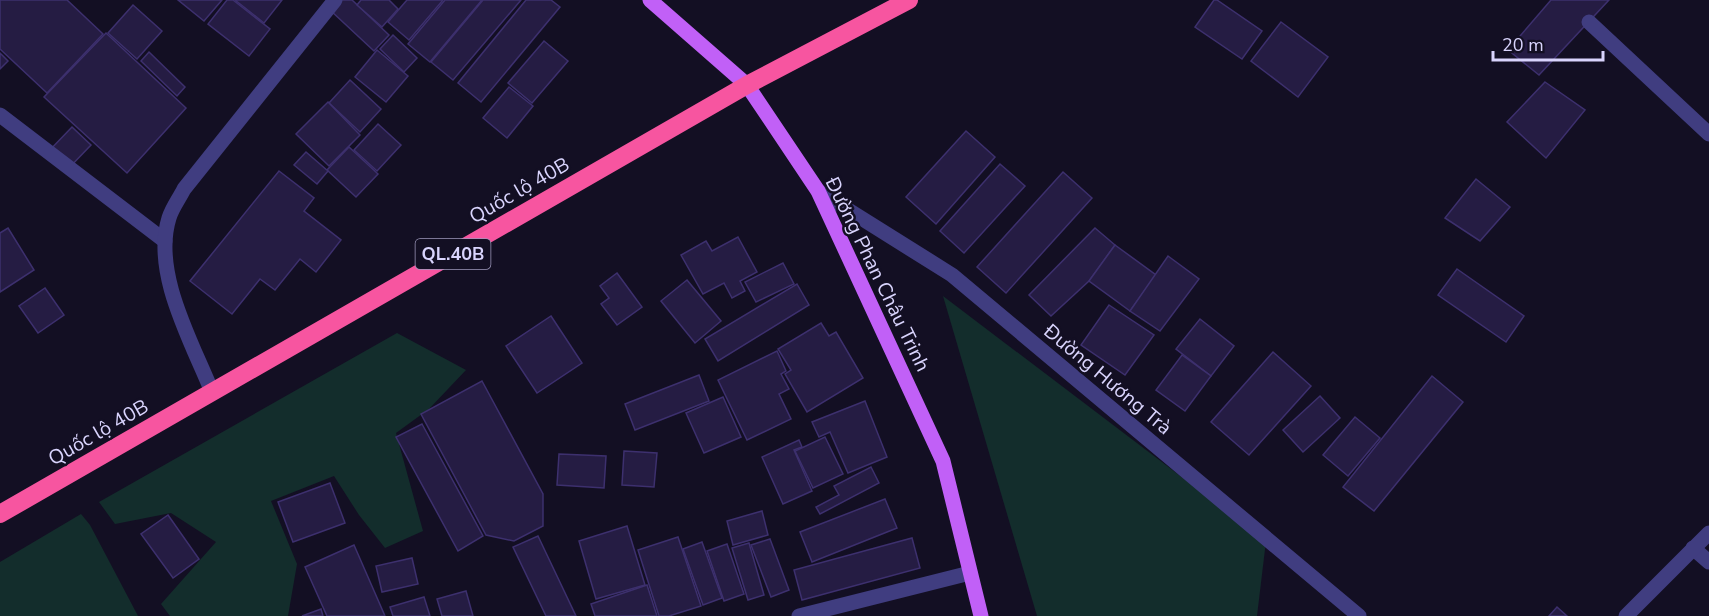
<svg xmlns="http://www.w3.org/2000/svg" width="1709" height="616" font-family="'Nunito Sans',sans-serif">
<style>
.green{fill:#132d2c}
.building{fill:#251c43;stroke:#3d306e;stroke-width:1.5}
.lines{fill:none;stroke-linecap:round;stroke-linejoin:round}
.minor{stroke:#403d80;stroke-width:15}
.major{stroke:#c160f7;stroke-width:15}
.highway{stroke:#f755a0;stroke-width:18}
.labels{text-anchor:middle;stroke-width:5;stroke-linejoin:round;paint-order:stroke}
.shield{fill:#130f23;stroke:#9e99bc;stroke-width:1.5}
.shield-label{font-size:18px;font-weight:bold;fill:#d9d4fd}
.street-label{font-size:20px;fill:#d9d4fd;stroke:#130f23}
</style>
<rect width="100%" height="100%" fill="#130f23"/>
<g class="green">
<polygon points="943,296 1266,541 1257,616 1037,616"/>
<polygon points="397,333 466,370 429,409 396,433 423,531 385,548 359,515 334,476 271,501 297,564 288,616 170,616 161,604 216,542 171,513 115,524 99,502"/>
<polygon points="81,514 90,525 138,616 0,616 0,562"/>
</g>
<g class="building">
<polygon points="0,0 67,0 103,34 47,93 0,49"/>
<polygon points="178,0 222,0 204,21"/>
<polygon points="227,0 233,0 270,29 249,56 208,24"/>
<polygon points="235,0 282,0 264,23"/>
<polygon points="339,0 352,0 389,35 374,51 330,10"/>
<polygon points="361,0 389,0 398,9 382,27 357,5"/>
<polygon points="407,0 443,0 409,40 388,22"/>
<polygon points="445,0 482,0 430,62 408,44"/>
<polygon points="483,0 521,0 453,80 431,62"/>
<polygon points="526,0 551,0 560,7 481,102 458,83"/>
<polygon points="1214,0 1217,0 1262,31 1242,59 1195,27"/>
<polygon points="1551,0 1609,0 1539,75 1508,50"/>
<polygon points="133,5 162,31 137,59 108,33"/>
<polygon points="1281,22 1328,57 1298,97 1251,61"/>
<polygon points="106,33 186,108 127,173 44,97"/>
<polygon points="393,35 417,58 404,72 380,49"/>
<polygon points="544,41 568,61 532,103 508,83"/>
<polygon points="377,50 408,76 386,102 355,77"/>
<polygon points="149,52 185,87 177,96 141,61"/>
<polygon points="0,53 8,61 0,69"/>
<polygon points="350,80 381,109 360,132 329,103"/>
<polygon points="1545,82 1585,110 1546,158 1507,122"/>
<polygon points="509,87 533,106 507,138 483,118"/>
<polygon points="328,102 360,135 329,166 296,134"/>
<polygon points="378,124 401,145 377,171 354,150"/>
<polygon points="72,127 91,145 66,171 47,153"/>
<polygon points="966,131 995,157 936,224 906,197"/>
<polygon points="349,147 378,174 356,197 327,170"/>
<polygon points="306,152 328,171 317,184 294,165"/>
<polygon points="1000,164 1025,186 964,253 940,231"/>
<polygon points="279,171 314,198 304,211 341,240 316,272 300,259 275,290 260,279 232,314 190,281"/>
<polygon points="1063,172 1092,198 1006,293 977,267"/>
<polygon points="1476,179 1510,207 1480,241 1445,218"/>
<polygon points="8,228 34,270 0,292 0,233"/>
<polygon points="1095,228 1115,245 1089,281 1051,316 1029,295"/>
<polygon points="738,237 757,272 740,281 745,291 732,298 724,283 703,294 681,255 706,241 712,251"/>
<polygon points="1115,245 1156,275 1130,311 1089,281"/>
<polygon points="1168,256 1199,279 1160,331 1130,311"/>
<polygon points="783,263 794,284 756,302 745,282"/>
<polygon points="1457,269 1524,316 1506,342 1438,295"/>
<polygon points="617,273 642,307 617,325 601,304 609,298 600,286"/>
<polygon points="687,280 721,321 695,343 661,301"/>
<polygon points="797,284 809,305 718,361 705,339"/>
<polygon points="45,288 64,315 38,333 19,306"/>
<polygon points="1109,305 1154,335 1125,375 1081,345"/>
<polygon points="551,316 582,363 537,393 506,346"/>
<polygon points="1200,319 1234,346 1211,376 1176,349"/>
<polygon points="821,323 829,336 836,332 863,378 807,412 785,374 791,370 778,349"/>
<polygon points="777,351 786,371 781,374 789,389 779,394 791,419 747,440 718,380"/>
<polygon points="1273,352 1311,386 1249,455 1211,422"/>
<polygon points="1182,355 1211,376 1185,411 1156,390"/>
<polygon points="699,375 709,401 635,430 625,404"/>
<polygon points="1432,376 1463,402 1374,511 1343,487"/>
<polygon points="482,381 543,494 543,526 514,541 486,535 421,414"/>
<polygon points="1320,396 1340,418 1303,452 1283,430"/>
<polygon points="723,397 741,437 704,453 686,413"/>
<polygon points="865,401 887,457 848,473 830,432 819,437 812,422"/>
<polygon points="1355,417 1380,438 1348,476 1323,455"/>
<polygon points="422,424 483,536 458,551 396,437"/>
<polygon points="825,437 843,474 813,488 795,451"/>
<polygon points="799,440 802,447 794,450 812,491 783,504 762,457"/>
<polygon points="624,451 657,453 654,487 622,485"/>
<polygon points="559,454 606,456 604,488 557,485"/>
<polygon points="871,467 879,483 820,514 816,507 839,495 834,486"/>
<polygon points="330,483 345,523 293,542 278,502"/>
<polygon points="885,499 897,528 812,562 800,532"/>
<polygon points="762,511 768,535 733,545 727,521"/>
<polygon points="168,515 199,559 173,578 141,534"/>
<polygon points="627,526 645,585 596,599 579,541"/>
<polygon points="538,536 576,616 546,616 513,547"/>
<polygon points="678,537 701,606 669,616 659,616 638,550"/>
<polygon points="912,538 920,568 802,600 794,570"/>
<polygon points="770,539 789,590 771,597 751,545"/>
<polygon points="702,542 722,598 703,605 683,549"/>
<polygon points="749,543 764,595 748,600 732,548"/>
<polygon points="727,544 744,594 724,601 707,551"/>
<polygon points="354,545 385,616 327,616 305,567"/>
<polygon points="412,558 418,584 382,592 376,566"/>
<polygon points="647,585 657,616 595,616 591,604"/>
<polygon points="466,591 473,616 442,616 437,599"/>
<polygon points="424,597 430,616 393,616 390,607"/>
<polygon points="1557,607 1567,616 1549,616"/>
<polygon points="321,609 323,616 302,616"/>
</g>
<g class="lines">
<g class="minor">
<polyline points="1589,22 1709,134"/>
<polyline points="0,115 165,241"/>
<polyline points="818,191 952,275 1359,616"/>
<path d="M 212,392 C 192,342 152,273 169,218 C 172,208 179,199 184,189 L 335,0"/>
<polyline points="1693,548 1709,562"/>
<polyline points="799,616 970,573"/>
<polyline points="1626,616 1709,533"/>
</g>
<polyline class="major" points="650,0 747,85 818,191 943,461 981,616"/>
<polyline class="highway" points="0,514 747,85 909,0"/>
</g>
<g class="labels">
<rect class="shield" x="415.5" y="239" width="75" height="30" rx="4.5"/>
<g class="shield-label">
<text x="453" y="260">QL.40B</text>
</g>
<g class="street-label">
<text transform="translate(519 190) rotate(-30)" y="7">Quốc lộ 40B</text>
<text transform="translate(878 274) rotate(64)" y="7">Đường Phan Châu Trinh</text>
<text transform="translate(1108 379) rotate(40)" y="7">Đường Hương Trà</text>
<text transform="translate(98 432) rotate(-30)" y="7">Quốc lộ 40B</text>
</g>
</g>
<path d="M1493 51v9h110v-9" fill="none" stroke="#d9d4fd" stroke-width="3"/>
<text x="1502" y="51" font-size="18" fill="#d9d4fd" stroke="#130f23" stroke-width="4.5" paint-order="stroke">20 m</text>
</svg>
